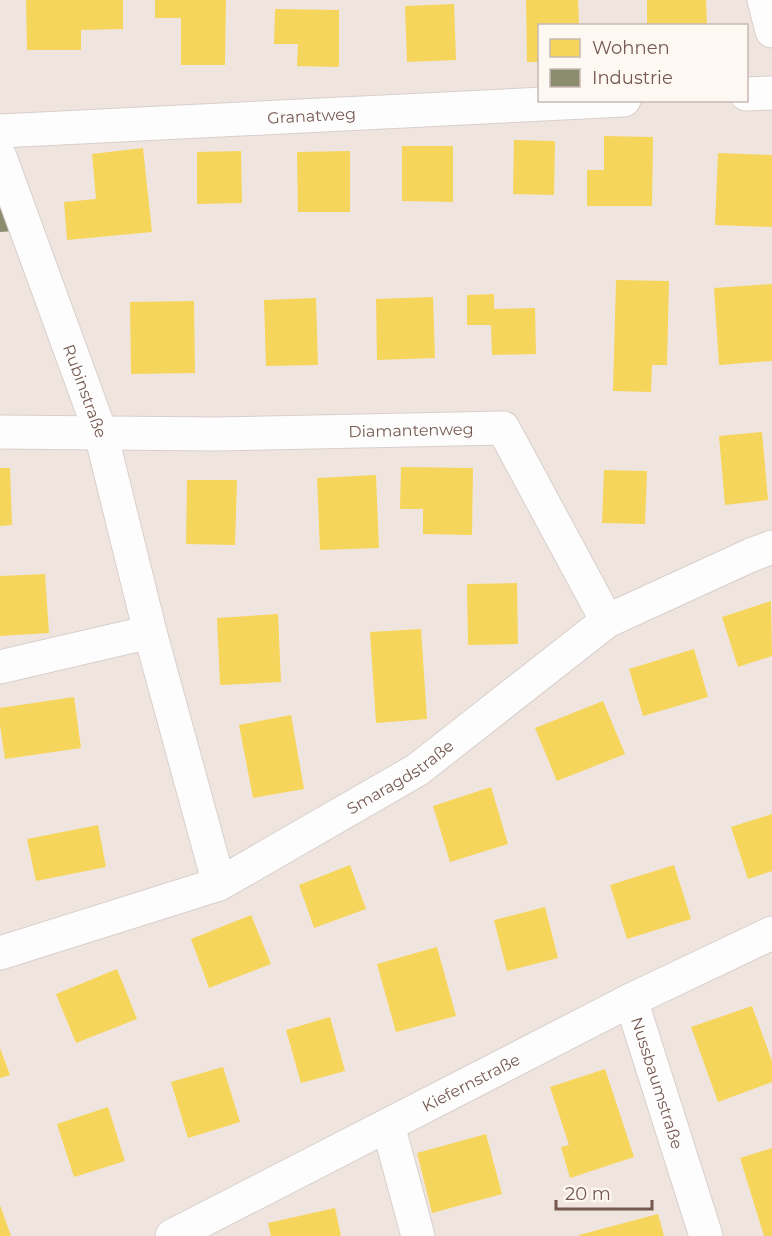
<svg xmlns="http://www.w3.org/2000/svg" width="772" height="1236" font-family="Montserrat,sans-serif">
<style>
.residential{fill:#f0e5de;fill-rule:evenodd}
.homes{fill:#f6d55c}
.industry{fill:#8c8c6e}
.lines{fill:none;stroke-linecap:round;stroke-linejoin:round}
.minor-casing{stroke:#d7cfcc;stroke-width:35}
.minor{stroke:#fefdfd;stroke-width:33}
.labels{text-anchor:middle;stroke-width:6;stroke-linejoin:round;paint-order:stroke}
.street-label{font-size:16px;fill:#755951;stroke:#fef8f3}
</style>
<rect width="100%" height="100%" fill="#f8f3f0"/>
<path class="residential" d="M 0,0 L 772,0 L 772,1236 L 0,1236 ZM 540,26 L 746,26 L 746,100 L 540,100 Z"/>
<g class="homes">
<polygon points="26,0 123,0 123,29 81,30 81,50 27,50"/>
<polygon points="155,0 226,0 225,65 181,65 181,18 155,18"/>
<polygon points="526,0 578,0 579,26 540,26 540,62 527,62"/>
<polygon points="647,0 706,0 707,26 647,26"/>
<polygon points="454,4 456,60 407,62 405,6"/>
<polygon points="275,9 339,10 339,67 297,66 298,44 274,44"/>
<polygon points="604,136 653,137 652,206 587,206 587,170 604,170"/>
<polygon points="514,140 555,141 554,195 513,194"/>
<polygon points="402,146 453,146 453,202 402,201"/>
<polygon points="143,148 152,232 67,240 64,202 96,199 92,154"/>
<polygon points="241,151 242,203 197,204 197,152"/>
<polygon points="350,151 350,212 298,212 297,152"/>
<polygon points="718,153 772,155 772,227 715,225"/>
<polygon points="616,280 669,281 667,365 652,365 651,392 613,391"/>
<polygon points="772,284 772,361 719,365 714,288"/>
<polygon points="494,294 494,309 535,308 536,354 492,355 491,325 467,325 467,295"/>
<polygon points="433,297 435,358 377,360 376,299"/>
<polygon points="316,298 318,365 266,366 264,300"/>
<polygon points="194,301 195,373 131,374 130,302"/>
<polygon points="762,432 768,500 725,505 719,436"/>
<polygon points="401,467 473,468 472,535 423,534 423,509 400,509"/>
<polygon points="0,468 10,468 12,525 0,526"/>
<polygon points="604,470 647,471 645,524 602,523"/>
<polygon points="376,475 379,548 320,550 317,478"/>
<polygon points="187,480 237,480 235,545 186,544"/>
<polygon points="45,574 49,633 0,636 0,576"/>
<polygon points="517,583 518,644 468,645 467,584"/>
<polygon points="771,601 772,656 738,667 722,617"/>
<polygon points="278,614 281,682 220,685 217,618"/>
<polygon points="421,629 427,719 376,723 370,632"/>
<polygon points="694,649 708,697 643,716 629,669"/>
<polygon points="74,697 81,748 5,759 0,725 0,708"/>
<polygon points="603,701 625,754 557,781 535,728"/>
<polygon points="291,715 304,789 253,798 239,725"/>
<polygon points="491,787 508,844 450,862 433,806"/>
<polygon points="772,814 772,871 748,879 731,827"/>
<polygon points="98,825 106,867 36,881 27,839"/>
<polygon points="350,865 366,909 314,928 299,885"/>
<polygon points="674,865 691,919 627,939 610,885"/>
<polygon points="545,907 558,958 507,971 494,920"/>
<polygon points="251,915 271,964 209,988 191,939"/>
<polygon points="437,947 456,1016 396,1032 377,964"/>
<polygon points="117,969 137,1019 76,1043 56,994"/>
<polygon points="752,1006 772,1061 772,1082 718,1102 691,1027"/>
<polygon points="330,1017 345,1071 301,1083 286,1030"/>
<polygon points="0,1048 10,1075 0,1078"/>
<polygon points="223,1067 240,1122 188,1138 171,1082"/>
<polygon points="605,1069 634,1157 570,1178 561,1147 569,1145 550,1087"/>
<polygon points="108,1107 125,1161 74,1177 57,1124"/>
<polygon points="486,1134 502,1194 432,1213 417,1153"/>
<polygon points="772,1148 772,1236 764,1236 740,1158"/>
<polygon points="0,1205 11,1236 0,1236"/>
<polygon points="335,1208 341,1236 271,1236 268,1223"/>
<polygon points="658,1214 664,1236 579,1236 579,1235"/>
</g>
<polygon class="industry" points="0,192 14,231 0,232"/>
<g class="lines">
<g class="minor-casing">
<g id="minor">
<polyline points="764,0 772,31"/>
<polyline points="746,94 772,93"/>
<path id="s1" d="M 0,131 L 624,100"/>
<path id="s2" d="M 0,157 L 101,434 L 150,632 L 219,884"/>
<path id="s3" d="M 0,432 L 215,434 L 503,428 L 607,621"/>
<polyline points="0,667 150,632"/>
<path id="s4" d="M 0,953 L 219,884 L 417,770 L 607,621 L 751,555 L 772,547"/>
<path id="s5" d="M 631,1000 L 706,1236"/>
<polyline points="388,1125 418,1236"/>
<path id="s6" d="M 172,1236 L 631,1000 L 772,933"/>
</g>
</g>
<use href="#minor" class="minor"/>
</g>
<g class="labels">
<g class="street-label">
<text dy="6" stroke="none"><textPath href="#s1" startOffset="312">Granatweg</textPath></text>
<text dy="6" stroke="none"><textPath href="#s2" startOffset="249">Rubinstraße</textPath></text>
<text dy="6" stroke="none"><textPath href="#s3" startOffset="411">Diamantenweg</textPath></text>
<text dy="6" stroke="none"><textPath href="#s4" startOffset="440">Smaragdstraße</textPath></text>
<text dy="6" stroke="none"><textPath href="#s6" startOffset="336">Kiefernstraße</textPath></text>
<text dy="6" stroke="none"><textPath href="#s5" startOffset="87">Nussbaumstraße</textPath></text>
</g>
</g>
<rect x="538" y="24" width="210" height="78" fill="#fef8f3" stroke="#c7b8b2" stroke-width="1.5"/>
<rect x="550" y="39" width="30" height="18" fill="#f6d55c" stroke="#c7b8b2" stroke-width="1.5"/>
<text x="592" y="54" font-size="18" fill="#755951">Wohnen</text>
<rect x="550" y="69" width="30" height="18" fill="#8c8c6e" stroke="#c7b8b2" stroke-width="1.5"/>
<text x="592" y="84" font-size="18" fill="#755951">Industrie</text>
<path d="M556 1200v9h96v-9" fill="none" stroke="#755951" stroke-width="3"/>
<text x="565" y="1200" font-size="18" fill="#755951" stroke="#fef8f3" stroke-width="4.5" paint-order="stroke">20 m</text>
</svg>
